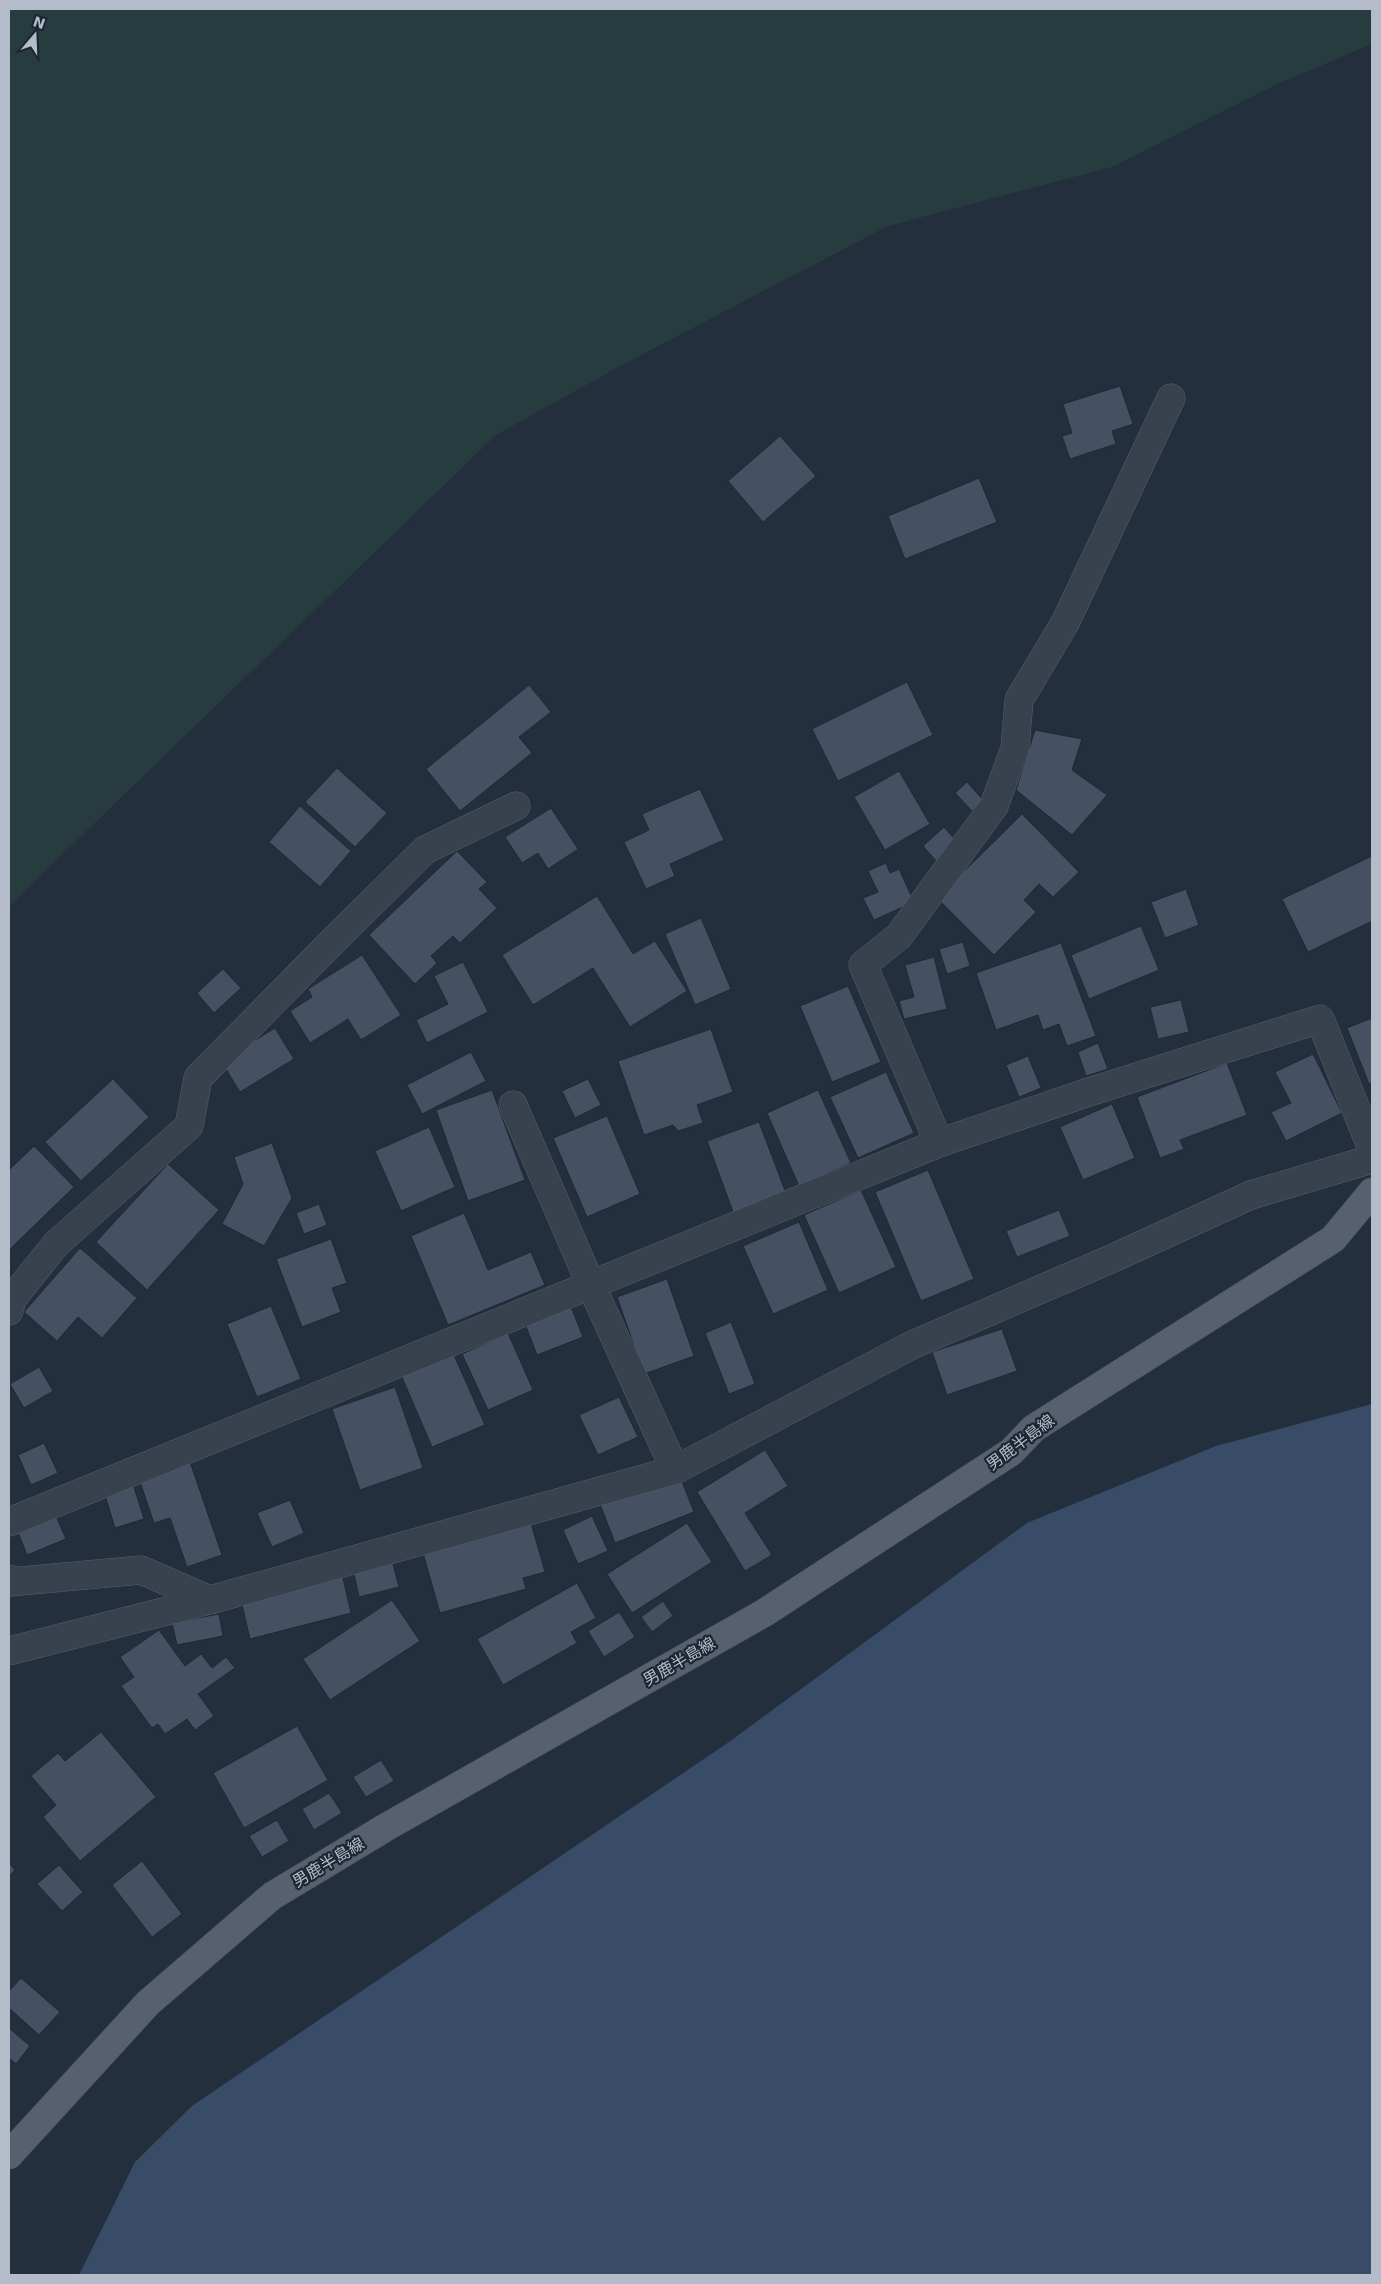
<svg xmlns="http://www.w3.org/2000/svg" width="1381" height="2284" font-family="'DejaVu Sans','Noto Sans JP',sans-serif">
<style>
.green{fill:#263c3f}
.water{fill:#394c67}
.building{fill:#455162;stroke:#1f2835}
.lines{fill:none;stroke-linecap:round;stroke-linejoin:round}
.minor-casing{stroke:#565f6c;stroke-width:29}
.major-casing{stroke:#414a57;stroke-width:29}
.minor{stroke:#38414e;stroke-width:28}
.major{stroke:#56606e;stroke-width:28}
.labels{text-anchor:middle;stroke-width:4.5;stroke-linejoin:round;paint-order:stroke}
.street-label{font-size:16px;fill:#b4bcc9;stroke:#1d2633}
</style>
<rect width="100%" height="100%" fill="#242f3e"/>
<polygon class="green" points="9,9 1372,9 1372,44 1275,85 1112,167 888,226 624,364 496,435 9,906"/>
<polygon class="water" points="1372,1404 1372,2275 79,2275 135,2162 192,2106 729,1742 1027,1523 1216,1446"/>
<g class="building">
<polygon points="1120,386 1133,424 1112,431 1116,444 1070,459 1062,436 1072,433 1063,404"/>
<polygon points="780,436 816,476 763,522 728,481"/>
<polygon points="979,478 997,522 905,559 888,516"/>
<polygon points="907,682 933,735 838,781 812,729"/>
<polygon points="529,685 551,712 519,737 532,753 460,811 426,769"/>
<polygon points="1035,730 1082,739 1072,770 1107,795 1072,835 1016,790"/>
<polygon points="337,768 387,813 355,847 305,802"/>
<polygon points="899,771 930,824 885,850 854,797"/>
<polygon points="967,782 984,801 972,811 955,793"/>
<polygon points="700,789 724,840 670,864 675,876 646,889 624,842 649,830 642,814"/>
<polygon points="300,806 351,851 320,887 269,842"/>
<polygon points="551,808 578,849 548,869 538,853 522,863 505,837"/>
<polygon points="1022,814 1079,872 1053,897 1039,884 1024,900 1036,912 994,955 937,898"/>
<polygon points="944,827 958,843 937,862 923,846"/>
<polygon points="457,851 487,882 479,889 497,908 460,943 453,936 431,956 437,963 415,984 369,935"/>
<polygon points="1372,856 1372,921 1308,952 1282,899"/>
<polygon points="886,863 890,873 899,869 914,902 874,920 863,898 878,892 868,871"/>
<polygon points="1186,889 1199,925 1165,938 1151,902"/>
<polygon points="597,896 633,954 655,941 687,991 630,1027 593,968 533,1005 502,955"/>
<polygon points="701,918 731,989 695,1005 665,934"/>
<polygon points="1141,926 1159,970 1089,999 1071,955"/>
<polygon points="963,942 970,966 947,974 939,949"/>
<polygon points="1061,943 1096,1036 1067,1046 1059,1024 1043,1030 1038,1015 996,1030 976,973"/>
<polygon points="362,955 401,1015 361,1040 348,1019 310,1043 290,1011 312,997 308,989"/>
<polygon points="934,957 947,1009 904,1019 899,1001 914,997 905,965"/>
<polygon points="463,962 488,1012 427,1043 416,1020 448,1004 434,976"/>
<polygon points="223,969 241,988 214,1013 197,993"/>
<polygon points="848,986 881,1062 832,1082 800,1006"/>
<polygon points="1181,1000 1189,1032 1158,1039 1150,1007"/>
<polygon points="1372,1018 1372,1083 1369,1084 1347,1028"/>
<polygon points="275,1028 294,1059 240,1092 221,1061"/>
<polygon points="711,1029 733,1092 697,1105 703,1123 678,1131 673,1125 644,1135 618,1061"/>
<polygon points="1098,1043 1108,1069 1086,1076 1078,1052"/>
<polygon points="471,1052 486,1081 422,1114 407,1085"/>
<polygon points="1313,1054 1342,1113 1286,1141 1271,1112 1291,1103 1275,1072"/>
<polygon points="1028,1056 1041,1088 1019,1097 1006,1065"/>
<polygon points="1227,1063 1247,1115 1180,1140 1184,1149 1160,1158 1137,1097"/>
<polygon points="886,1072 914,1133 858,1158 830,1097"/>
<polygon points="113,1079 149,1117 81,1181 45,1142"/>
<polygon points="588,1079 601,1105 575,1118 562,1091"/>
<polygon points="492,1090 525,1180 468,1201 436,1110"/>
<polygon points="818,1090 851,1163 799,1186 767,1113"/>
<polygon points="1112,1104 1135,1158 1083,1180 1060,1127"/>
<polygon points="607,1116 640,1194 587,1217 553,1138"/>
<polygon points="759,1122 789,1201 736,1220 707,1141"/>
<polygon points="429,1127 455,1187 401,1211 375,1151"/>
<polygon points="272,1143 292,1198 264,1246 222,1224 243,1184 234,1157"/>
<polygon points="34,1146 74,1187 9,1250 9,1170"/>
<polygon points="168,1164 219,1210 147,1290 96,1242"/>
<polygon points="928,1170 974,1279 921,1301 875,1192"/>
<polygon points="861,1190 896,1267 839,1293 804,1215"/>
<polygon points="319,1204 327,1225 304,1234 296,1213"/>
<polygon points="1059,1210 1070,1236 1017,1257 1006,1231"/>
<polygon points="464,1213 488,1270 531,1252 545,1285 448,1325 411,1236"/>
<polygon points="799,1222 828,1290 773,1314 743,1246"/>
<polygon points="331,1239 347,1283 332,1288 341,1312 302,1327 276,1259"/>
<polygon points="80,1248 137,1298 102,1338 78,1317 57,1341 24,1312"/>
<polygon points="667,1279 694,1356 644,1374 617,1297"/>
<polygon points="271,1306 301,1379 257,1397 227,1324"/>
<polygon points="571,1307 583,1337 537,1355 525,1324"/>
<polygon points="731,1322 755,1384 729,1394 705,1333"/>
<polygon points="1002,1329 1017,1371 947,1395 932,1352"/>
<polygon points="508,1333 533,1390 488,1410 462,1354"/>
<polygon points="453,1353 485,1425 432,1447 401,1375"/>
<polygon points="39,1367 53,1391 24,1408 10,1384"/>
<polygon points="395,1387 423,1468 360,1490 332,1409"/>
<polygon points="619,1397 638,1437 598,1455 579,1415"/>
<polygon points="44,1443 58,1473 31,1485 18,1455"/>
<polygon points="765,1450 788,1486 745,1513 772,1555 745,1571 697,1492"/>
<polygon points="189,1459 222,1555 187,1567 170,1518 154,1523 138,1476"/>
<polygon points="679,1474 694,1512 615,1543 600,1504"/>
<polygon points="133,1484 144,1519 115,1528 104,1492"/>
<polygon points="290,1500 304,1533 272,1547 257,1513"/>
<polygon points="55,1514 66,1539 27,1555 17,1530"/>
<polygon points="592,1516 608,1551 578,1564 563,1530"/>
<polygon points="531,1523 545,1572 523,1578 526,1589 440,1613 423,1553"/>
<polygon points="687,1523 712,1562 632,1613 607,1574"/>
<polygon points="392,1560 399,1587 359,1597 353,1569"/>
<polygon points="342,1574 351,1613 250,1639 241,1600"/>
<polygon points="577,1583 596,1618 571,1632 577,1643 503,1685 477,1639"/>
<polygon points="392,1600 420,1641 330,1700 303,1659"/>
<polygon points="663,1601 673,1616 652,1632 641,1617"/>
<polygon points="619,1612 635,1637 604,1657 588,1631"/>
<polygon points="219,1614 223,1636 177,1645 172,1623"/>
<polygon points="159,1630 185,1666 201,1654 212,1668 226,1657 235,1668 198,1694 214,1716 195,1730 187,1719 165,1734 158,1724 152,1728 121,1686 134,1677 120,1657"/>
<polygon points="297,1726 328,1780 244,1828 213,1773"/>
<polygon points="101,1732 156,1797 80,1861 43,1817 56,1805 31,1776 58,1753 65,1761"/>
<polygon points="381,1760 394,1781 366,1797 353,1777"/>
<polygon points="329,1793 342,1813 314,1830 302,1809"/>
<polygon points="277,1820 289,1841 262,1857 249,1836"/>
<polygon points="142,1861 182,1914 152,1937 112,1885"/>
<polygon points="9,1863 15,1870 9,1876"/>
<polygon points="59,1865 83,1892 62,1911 37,1884"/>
<polygon points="21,1978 60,2012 39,2035 9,2008 9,1991"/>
<polygon points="9,2028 30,2046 16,2064 9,2058"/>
</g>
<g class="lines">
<g class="minor-casing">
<g id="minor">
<polyline points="1171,398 1066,621 1019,700 1015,748 994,806 899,936 863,965 939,1143 1089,1092 1320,1019 1372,1149"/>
<polyline points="513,1105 591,1285 675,1470"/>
<polyline points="9,1311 12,1299 56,1244 189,1126 198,1078 329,945 425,850 516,806"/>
<polyline points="9,1522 939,1143"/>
<polyline points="9,1579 10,1582 141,1570 210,1600"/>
<polyline points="9,1651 210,1600 675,1470 912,1345 1111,1259 1251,1195 1372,1159"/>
</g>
</g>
<g class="major-casing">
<polyline id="major" points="9,2155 148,2003 272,1896 388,1826 764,1613 1011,1452 1034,1428 1333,1239 1372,1192"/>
</g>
<use href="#minor" class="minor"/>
<use href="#major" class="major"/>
</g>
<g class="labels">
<g class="street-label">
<text transform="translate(1020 1442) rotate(-37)" y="6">男鹿半島線</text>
<text transform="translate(679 1661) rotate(-30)" y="6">男鹿半島線</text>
<text transform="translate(328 1862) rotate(-31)" y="6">男鹿半島線</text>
</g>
</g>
<rect width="1381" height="2284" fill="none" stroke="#b4bcc9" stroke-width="20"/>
<g transform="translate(35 35) rotate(19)" stroke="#1d2633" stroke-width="4" paint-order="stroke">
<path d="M0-4L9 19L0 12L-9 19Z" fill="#b4bcc9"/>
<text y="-8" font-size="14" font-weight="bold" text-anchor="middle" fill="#b4bcc9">N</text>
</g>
</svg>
